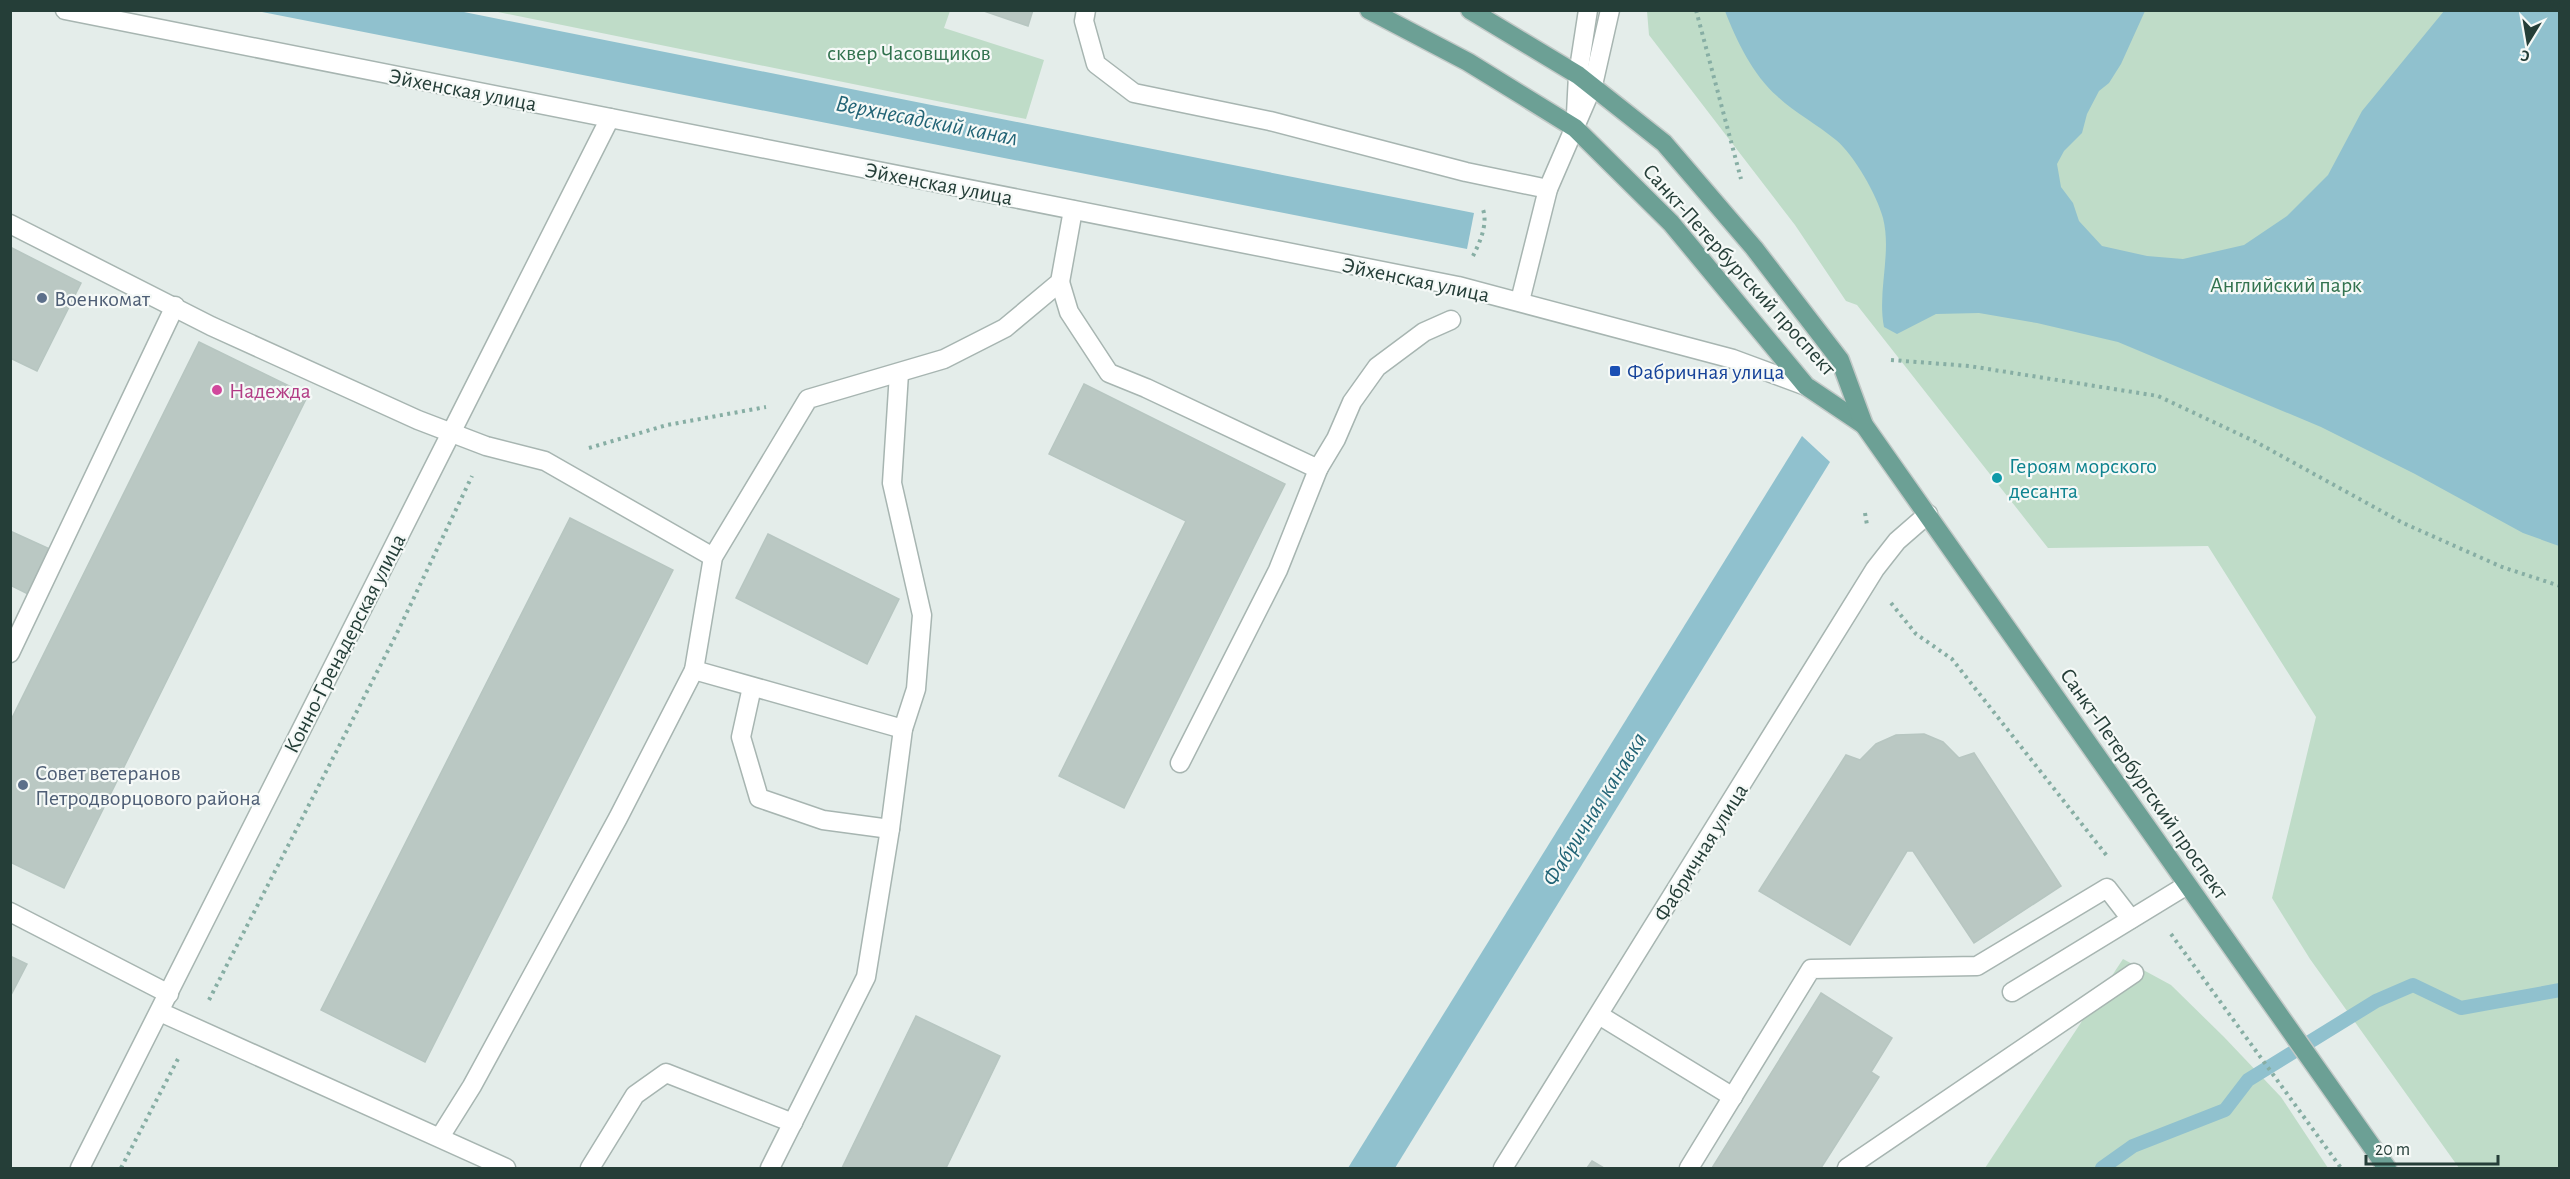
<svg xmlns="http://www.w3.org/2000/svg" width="2570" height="1179" font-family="'Alegreya Sans',sans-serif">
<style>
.green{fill:#bfdcc8}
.water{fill:#90c1ce}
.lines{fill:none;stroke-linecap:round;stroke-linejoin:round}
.stream{stroke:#90c1ce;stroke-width:14}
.building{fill:#bac8c3;stroke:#b7c6c1;stroke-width:1.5}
.minor-casing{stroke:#a7b5b1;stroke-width:21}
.major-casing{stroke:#c2c9c7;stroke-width:21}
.path{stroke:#87aea4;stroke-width:4;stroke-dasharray:3 4.5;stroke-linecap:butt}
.minor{stroke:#fff;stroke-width:18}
.major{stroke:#6ca095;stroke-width:18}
.service-dot{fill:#5c6f8a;stroke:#f5f9f7;stroke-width:2}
.transit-dot{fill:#1a4fb4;stroke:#f5f9f7;stroke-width:2}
.hotel-dot{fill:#d1479c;stroke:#f5f9f7;stroke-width:2}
.culture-dot{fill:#0f9aa8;stroke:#f5f9f7;stroke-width:2}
.labels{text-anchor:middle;stroke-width:4.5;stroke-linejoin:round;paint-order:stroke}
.park-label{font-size:22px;fill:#31724e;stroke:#f5f9f7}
.street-label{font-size:22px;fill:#253e38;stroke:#f5f9f7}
.service-label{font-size:22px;fill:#4e5e75;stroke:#f5f9f7;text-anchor:start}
.transit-label{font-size:22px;fill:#164399;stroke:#f5f9f7;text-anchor:start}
.hotel-label{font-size:22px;fill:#b23c85;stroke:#f5f9f7;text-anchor:start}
.culture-label{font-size:22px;fill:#0d838f;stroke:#f5f9f7;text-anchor:start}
.water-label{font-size:24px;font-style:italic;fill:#226476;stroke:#f5f9f7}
</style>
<rect width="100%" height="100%" fill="#e4edea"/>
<g class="green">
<polygon points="493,11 950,11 944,28 1044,60 1026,119"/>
<polygon points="1647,11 2559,11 2559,1168 2459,1168 2310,959 2272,898 2316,717 2208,546 2048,548 1857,305 1846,301 1795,225 1649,35"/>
<polygon points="2123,959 2171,985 2224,1037 2281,1097 2328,1168 1985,1168"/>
</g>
<g class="water">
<polygon points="257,11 459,11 1474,213 1467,249"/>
<path d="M 1725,11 L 2145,11 L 2121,64 L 2109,83 L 2099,91 L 2087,114 L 2082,133 L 2064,151 L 2057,164 L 2061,187 L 2073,203 L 2079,221 L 2102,246 L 2147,256 L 2183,259 L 2244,245 L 2287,216 L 2328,175 L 2362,111 L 2444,11 L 2559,11 L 2559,546 L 2523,533 L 2415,474 L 2321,427 L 2118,342 L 2037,323 L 1979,313 L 1936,314 L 1897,334 L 1884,327 C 1877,291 1892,254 1883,218 C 1877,195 1854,155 1836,140 C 1817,124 1795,113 1777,96 C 1753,75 1736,40 1725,11 Z"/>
<polygon points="1802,436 1830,462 1395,1168 1348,1168"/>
</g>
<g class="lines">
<polyline class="stream" points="2102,1168 2133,1146 2225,1110 2248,1080 2376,1001 2413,985 2461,1008 2560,990"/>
</g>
<g class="building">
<polygon points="981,10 1033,10 1028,26"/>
<polygon points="10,247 81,283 37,371 10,358"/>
<polygon points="199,342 308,395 64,888 10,862 10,722"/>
<polygon points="1084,384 1285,484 1124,808 1059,776 1186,521 1049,454"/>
<polygon points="570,518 673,570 425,1062 321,1010"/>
<polygon points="10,531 50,549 28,594 10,585"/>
<polygon points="768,534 899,599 867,664 736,598"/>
<polygon points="1924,734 1943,742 1959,758 1974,753 2061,886 1974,943 1913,851 1907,851 1850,945 1759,891 1846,755 1860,760 1876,744 1896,735"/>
<polygon points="10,956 27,964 10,997"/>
<polygon points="1821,993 1892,1038 1871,1072 1879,1077 1821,1168 1712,1168"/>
<polygon points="916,1016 1000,1056 946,1168 842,1168"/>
<polygon points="1592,1161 1604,1168 1587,1168"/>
</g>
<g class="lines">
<g class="minor-casing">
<g id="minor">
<polyline points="65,10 1458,286 1733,359 1806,386"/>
<polyline points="1086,10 1084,21 1096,64 1134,93 1270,121 1466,172 1548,189"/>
<polyline points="1576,114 1578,75 1588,10"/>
<polyline points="10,224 211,326 418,420 486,446 545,461 713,557"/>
<polyline points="1060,282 1069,312 1109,373 1146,388 1318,469 1336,439 1352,402 1377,367 1424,332 1451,320"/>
<polyline points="1520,301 1548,189 1593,85 1610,10"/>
<polyline points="10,653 175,306"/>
<polyline points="752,687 741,737 759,798 823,820 890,829"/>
<polyline points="903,729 694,670 713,557 808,399 944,359 1005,328 1060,282 1073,210"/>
<polyline points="1180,763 1278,570 1319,467"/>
<polyline points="10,912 169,994"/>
<polyline points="2012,992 2187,885"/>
<polyline points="160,1012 506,1168"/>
<polyline points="1599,1015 1733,1097"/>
<polyline points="440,1137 472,1086 618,818 694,670"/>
<polyline points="80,1168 610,118"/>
<polyline points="590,1168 635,1095 666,1073 793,1123"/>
<polyline points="770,1168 866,977 890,829 903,729 916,689 922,615 892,483 899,373"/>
<polyline points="1503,1168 1875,569 1897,541 1928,514"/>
<polyline points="1689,1168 1811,969 1977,966 2107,888 2131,919"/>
<polyline points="1847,1168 2134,973"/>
</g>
</g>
<g class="major-casing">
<g id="major">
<polyline points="1369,10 1468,62 1575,128 1671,223 1806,386 1864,425"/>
<polyline points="1470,10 1578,75 1664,143 1754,248 1840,360 1864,425 2387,1168"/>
</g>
</g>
<g class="path">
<polyline points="1696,10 1741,179"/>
<path d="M 1473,256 C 1480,242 1489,222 1482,207"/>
<polyline points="1891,360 1969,366 2158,396 2256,442 2403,523 2502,567 2560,586"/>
<polyline points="589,448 667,425 766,407"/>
<polyline points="1865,513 1867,525"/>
<polyline points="1891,603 1916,634 1952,659 2107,856"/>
<polyline points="2171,934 2341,1168"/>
<polyline points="209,1000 397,633 472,476"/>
<polyline points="121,1168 180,1055"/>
</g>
<use href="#minor" class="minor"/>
<use href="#major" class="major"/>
</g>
<g class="service-dot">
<circle cx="42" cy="298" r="6"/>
<circle cx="23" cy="785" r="6"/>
</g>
<rect class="transit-dot" x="1609" y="365" width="12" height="12" rx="3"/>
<circle class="hotel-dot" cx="217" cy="390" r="6"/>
<circle class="culture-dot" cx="1997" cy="478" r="6"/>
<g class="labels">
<g class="park-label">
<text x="909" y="60">сквер Часовщиков</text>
<text x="2286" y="292">Английский парк</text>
</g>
<g class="street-label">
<text transform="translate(463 89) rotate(11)" y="8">Эйхенская улица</text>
<text transform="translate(939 183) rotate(11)" y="8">Эйхенская улица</text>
<text transform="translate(1740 269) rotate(48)" y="8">Санкт-Петербургский проспект</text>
<text transform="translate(1416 279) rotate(12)" y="8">Эйхенская улица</text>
<text transform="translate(344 643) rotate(-63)" y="8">Конно-Гренадерская улица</text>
<text transform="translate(2145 783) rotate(55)" y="8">Санкт-Петербургский проспект</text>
<text transform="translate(1700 852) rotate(-58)" y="8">Фабричная улица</text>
</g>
<g class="service-label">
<text x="54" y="306">Военкомат</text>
<text x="35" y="780">Совет ветеранов<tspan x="35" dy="25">Петродворцового района</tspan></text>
</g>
<g class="transit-label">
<text x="1627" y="379">Фабричная улица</text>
</g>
<g class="hotel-label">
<text x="229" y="398">Надежда</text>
</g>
<g class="culture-label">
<text x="2009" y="473">Героям морского<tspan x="2009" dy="25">десанта</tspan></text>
</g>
<g class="water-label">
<text transform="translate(927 120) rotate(11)" y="8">Верхнесадский канал</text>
<text transform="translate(1594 809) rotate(-58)" y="8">Фабричная канавка</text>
</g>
</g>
<rect width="2570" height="1179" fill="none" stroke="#253e38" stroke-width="24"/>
<g transform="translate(2528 42) rotate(191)" stroke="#f5f9f7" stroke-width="4.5" paint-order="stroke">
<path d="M0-4.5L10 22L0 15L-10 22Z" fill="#253e38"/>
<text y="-9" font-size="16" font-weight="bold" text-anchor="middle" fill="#253e38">С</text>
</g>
<path d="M2366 1155v9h132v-9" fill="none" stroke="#253e38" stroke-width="3"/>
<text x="2375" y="1155" font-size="18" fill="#253e38" stroke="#f5f9f7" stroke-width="4.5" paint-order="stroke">20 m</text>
</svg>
